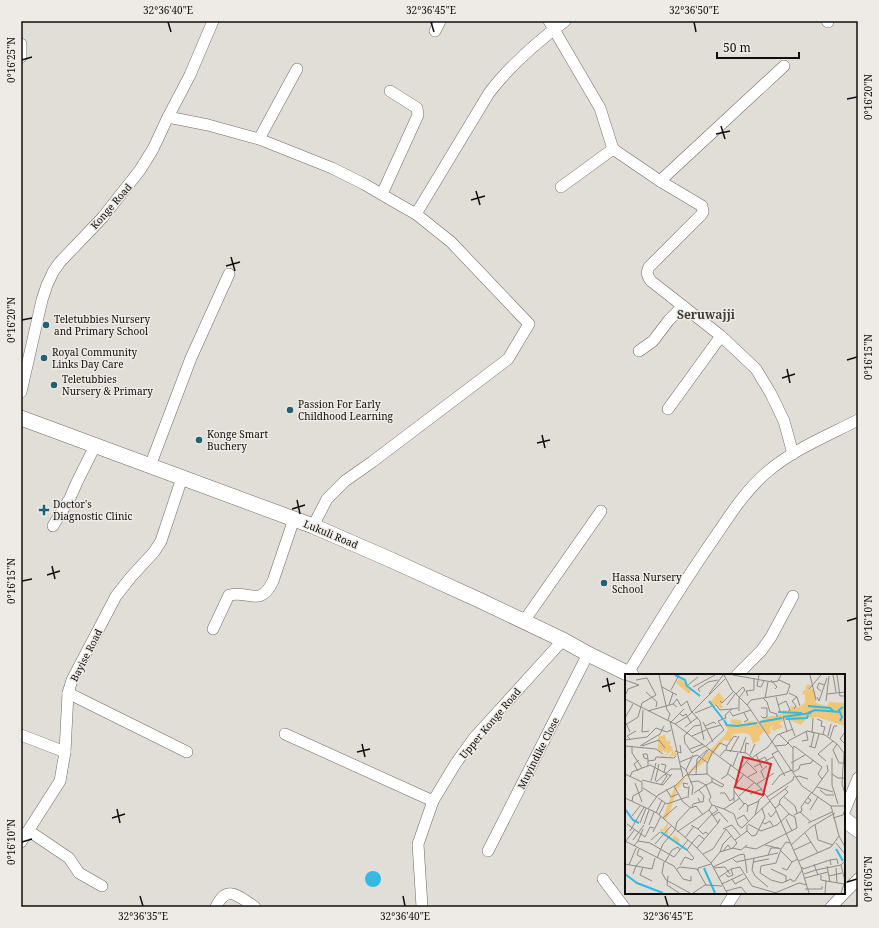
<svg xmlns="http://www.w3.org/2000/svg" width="879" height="928" font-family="'Noto Serif',serif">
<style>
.water{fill:#33b9e2}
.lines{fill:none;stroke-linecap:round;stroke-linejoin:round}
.street-casing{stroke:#6d6b66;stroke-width:12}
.secondary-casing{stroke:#6d6b66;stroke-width:16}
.street{stroke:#fff;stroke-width:11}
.secondary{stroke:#fff;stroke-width:15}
.ticks{fill:none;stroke:#100f0d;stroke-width:1.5}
.poi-dot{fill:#216176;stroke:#eeebe6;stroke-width:1.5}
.labels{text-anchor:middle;stroke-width:3;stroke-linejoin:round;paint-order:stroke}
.street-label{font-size:10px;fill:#100f0d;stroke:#eeebe6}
.poi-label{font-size:10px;fill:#100f0d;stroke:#eeebe6;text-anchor:start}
.quarter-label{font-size:12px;font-weight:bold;fill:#413e3a;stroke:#eeebe6}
.inset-river{fill:none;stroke:#33b9e2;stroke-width:2}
.inset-road{fill:none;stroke:#8d8b87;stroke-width:1}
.view{fill:#d62828;fill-opacity:0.15;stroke:#d62828;stroke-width:2}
.inset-edge{fill:none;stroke:#100f0d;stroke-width:2}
.neatline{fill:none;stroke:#100f0d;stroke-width:1.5}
.ticks-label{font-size:10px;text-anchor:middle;fill:#100f0d}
</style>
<rect width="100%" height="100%" fill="#e1ded8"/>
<circle class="water" cx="373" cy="879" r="8"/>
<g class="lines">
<g class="street-casing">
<g id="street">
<path d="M 549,21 L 600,108 L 613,149 L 660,181 L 702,206 L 703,212 L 701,215 L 649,267 C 646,272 647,276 651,281 L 721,336 L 756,369 L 771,394 L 784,421 L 793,454"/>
<polyline points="827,21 828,22"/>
<polyline points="435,31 440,21"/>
<polyline points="21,44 21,57"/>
<polyline points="168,117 208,125 259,139 332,168 364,184 400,205 416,214 451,242 529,324 508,359 372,462 345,481 327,499 313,526"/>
<polyline points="259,139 297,69"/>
<polyline points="660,181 784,66"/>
<polyline points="561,187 613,149"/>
<polyline points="382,194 418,115 417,108 390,91"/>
<path d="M 416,214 L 489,93 C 511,64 537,42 565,21"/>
<polyline points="639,351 653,341 669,320 683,306"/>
<polyline points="21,392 42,300 47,285 53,272 60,262 103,217 140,170 153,149 168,117 190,75 213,21"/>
<polyline points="668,409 721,336"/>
<polyline points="150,466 191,358 229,274"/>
<polyline points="53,526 70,498 77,482 95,446"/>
<polyline points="524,621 601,511"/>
<path d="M 213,629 L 229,595 C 250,590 260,608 273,581 L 294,519"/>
<path d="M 628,673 C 656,627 684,581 715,537 C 730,515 745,491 766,473 C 792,450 827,436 858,420"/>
<polyline points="737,675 761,651 771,637 793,596"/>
<polyline points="68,693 187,752"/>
<polyline points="285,734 433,801"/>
<polyline points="21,735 65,752"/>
<polyline points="844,812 858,778"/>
<polyline points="29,831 69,858 79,873 102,886"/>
<polyline points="21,842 60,781 65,752 68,693 72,680 116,596 131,577 154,552 161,541 182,478"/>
<polyline points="488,851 588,654"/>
<polyline points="603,879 624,907"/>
<path d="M 216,907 C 227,883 239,897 255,907"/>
<polyline points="422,907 418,844 433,801 456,763 474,738 563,640"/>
<polyline points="726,907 735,893"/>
<polyline points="831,907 858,879"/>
</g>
</g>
<g class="secondary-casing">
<g id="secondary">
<polyline points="21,418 313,526 389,559 479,600 563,640 588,654 631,675"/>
<polyline points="844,819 858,830"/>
</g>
</g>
<use href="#street" class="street"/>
<use href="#secondary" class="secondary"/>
</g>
<path class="ticks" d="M 168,22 L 171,32M 431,22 L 434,32M 694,22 L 696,32M 22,60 L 32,57M 847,99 L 857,97M 721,126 L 725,139M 716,134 L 730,131M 476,191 L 480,205M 471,200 L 485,196M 231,257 L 235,271M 226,266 L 240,262M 22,320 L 32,318M 847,360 L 857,357M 787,369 L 790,383M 782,378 L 795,374M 542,435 L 545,448M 537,443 L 550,440M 297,500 L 300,514M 292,509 L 305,505M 52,566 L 55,579M 47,575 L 60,571M 22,581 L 32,579M 847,621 L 857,618M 607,678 L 610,692M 602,687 L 615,683M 362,744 L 365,757M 357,752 L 370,749M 117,809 L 120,823M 112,818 L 125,814M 22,842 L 32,839M 847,882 L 857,879M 140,896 L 143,906M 403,896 L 405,906M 665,896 L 668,906"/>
<g class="poi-dot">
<circle cx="46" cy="325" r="4"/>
<circle cx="44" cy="358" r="4"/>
<circle cx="54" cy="385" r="4"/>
<circle cx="290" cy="410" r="4"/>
<circle cx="199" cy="440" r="4"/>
<path d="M42 504h4v4h4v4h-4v4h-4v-4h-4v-4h4z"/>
<circle cx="604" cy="583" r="4"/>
</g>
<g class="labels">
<g class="street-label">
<text transform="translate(111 206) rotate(-49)" y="4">Konge Road</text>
<text transform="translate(331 534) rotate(23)" y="4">Lukuli Road</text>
<text transform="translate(86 655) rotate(-63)" y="4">Bayise Road</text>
<text transform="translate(490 723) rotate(-50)" y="4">Upper Konge Road</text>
<text transform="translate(538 753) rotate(-63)" y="4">Muyindike Close</text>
</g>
<g class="poi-label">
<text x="54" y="323">Teletubbies Nursery<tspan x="54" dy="12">and Primary School</tspan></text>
<text x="52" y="356">Royal Community<tspan x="52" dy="12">Links Day Care</tspan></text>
<text x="62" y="383">Teletubbies<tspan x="62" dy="12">Nursery &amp; Primary</tspan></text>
<text x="298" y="408">Passion For Early<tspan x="298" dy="12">Childhood Learning</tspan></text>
<text x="207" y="438">Konge Smart<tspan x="207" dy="12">Buchery</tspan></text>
<text x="53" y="508">Doctor's<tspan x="53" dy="12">Diagnostic Clinic</tspan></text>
<text x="612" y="581">Hassa Nursery<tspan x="612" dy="12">School</tspan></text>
</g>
<g class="quarter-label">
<text x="706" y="319">Seruwajji</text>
</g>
</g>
<g transform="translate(625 674)">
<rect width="220" height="220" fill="#e1ded8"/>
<path d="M 54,5 L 62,9 L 61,12 L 67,17 L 64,20 L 51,9 ZM 183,10 L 186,12 L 183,16 L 185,14 L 190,17 L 191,29 L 202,32 L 204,28 L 220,29 L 220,52 L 192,43 L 182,44 L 176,51 L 162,45 L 154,49 L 158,53 L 149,57 L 146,54 L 149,51 L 145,53 L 146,59 L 143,61 L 140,57 L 134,63 L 135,66 L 128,70 L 125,61 L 119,59 L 108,60 L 105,67 L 99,66 L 85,84 L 62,101 L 52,116 L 44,141 L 40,146 L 38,143 L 50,112 L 100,61 L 103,55 L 99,50 L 110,51 L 105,48 L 107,45 L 116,46 L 117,51 L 125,47 L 133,48 L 143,43 L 157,40 L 158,36 L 165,38 L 166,32 L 175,33 L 180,28 L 180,21 L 177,20 L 179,16 L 182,16 L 180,14 ZM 94,18 L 99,25 L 96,31 L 98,32 L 96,35 L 92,31 L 88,34 L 85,28 ZM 39,59 L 42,68 L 44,66 L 46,69 L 44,72 L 47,72 L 48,77 L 53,81 L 43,83 L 47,79 L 46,77 L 39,84 L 33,81 L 40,82 L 42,78 L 33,77 L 33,61 L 38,62 ZM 43,149 L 43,162 L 48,164 L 49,161 L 54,165 L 55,171 L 37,160 L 41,161 L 40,157 L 35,157 L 35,155 L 38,155 Z" fill="#f0c67a"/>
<path class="inset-river" d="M 50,1 L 60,6 L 62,12 L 75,22M 84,27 L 98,45M 183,32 L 205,34 L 208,37M 153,38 L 177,39M 183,39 L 190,36 L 215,38M 158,43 L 186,39M 161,45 L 182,44 L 183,41M 99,46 L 102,51 L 112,52 L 132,49M 215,47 L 217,43 L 214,36 L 218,33M 135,48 L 157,44M 0,135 L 8,146 L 14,149M 36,158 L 62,176M 211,175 L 218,187M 79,194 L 90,219M 0,200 L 12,209 L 38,219"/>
<path class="inset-road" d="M 34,1 L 42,36 L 45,40 L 43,46M 99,1 L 107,16 L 123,32 L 177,112 L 206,132 L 214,162 L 220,173M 108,1 L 147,8 L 153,7 L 156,1M 134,1 L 132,12 L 136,13 L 139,7M 185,1 L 191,26M 208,1 L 211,18M 212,1 L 215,22 L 219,22M 0,6 L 14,11 L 3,15 L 0,22M 146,6 L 152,13 L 150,15M 63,11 L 73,3M 37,13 L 52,21M 68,13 L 90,1M 184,15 L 196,1M 46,16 L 54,1M 196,17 L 192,14 L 194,9 L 199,11M 21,18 L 32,28 L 31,33M 75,18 L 73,15 L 83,8 L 93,6M 164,19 L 172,23 L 175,32M 84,20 L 98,1M 111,20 L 118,13 L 120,16M 202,20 L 220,18M 123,22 L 121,17 L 129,16 L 129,4M 151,23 L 155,37M 192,23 L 194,27 L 202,4M 138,24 L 142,28 L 145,38 L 152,40 L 152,43M 140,24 L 143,8M 0,25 L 50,50 L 134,112 L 150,134 L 176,193 L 184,219M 95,27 L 97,29 L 108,18M 201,27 L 204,2M 48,30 L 52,25 L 56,32 L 62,27 L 66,37 L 75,47 L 79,66M 44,31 L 48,19M 91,31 L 95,36 L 107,35M 102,31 L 110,20M 122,31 L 126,26 L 162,20 L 165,11 L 154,6M 153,31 L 161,27 L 165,36 L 163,37M 169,35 L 171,32 L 167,27 L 172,23M 18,36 L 17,58 L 24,57M 23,37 L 48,30 L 52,33M 114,37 L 114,24 L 120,16M 105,38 L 108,42 L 126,36M 70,39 L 87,32M 55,40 L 58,42 L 61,40 L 66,49M 136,42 L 138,44 L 142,43 L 142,34 L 136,34M 158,43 L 162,58M 0,44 L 8,30M 192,45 L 197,47 L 196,52 L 200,53 L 198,60M 164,46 L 170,62M 0,47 L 5,58M 45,47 L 58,103M 46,48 L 59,35M 78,48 L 88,68M 119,48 L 123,46 L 119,39M 2,50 L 13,43 L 17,29 L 31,21 L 22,4 L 11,6M 50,50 L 63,42 L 100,5M 80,52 L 89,48 L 91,50M 60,53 L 73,43M 82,55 L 96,51M 220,58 L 215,65 L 220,70M 62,59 L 59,62 L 60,69 L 67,79M 62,59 L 69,52 L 75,51M 187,59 L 188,44M 154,60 L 168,74 L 168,97M 67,62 L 81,56M 203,62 L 206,50M 205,64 L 209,52 L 212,52M 5,65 L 2,62 L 11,57M 0,66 L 22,63 L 31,54 L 42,58 L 46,56M 163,67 L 182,57 L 200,61 L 212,70 L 219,79 L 217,110 L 220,120M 177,67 L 183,66 L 181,57M 212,70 L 208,76 L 214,89 L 219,89M 0,72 L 31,75 L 38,80M 7,72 L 7,79 L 17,94M 15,72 L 35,60 L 39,52M 17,72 L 34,66 L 40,74M 81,72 L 99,56 L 93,47 L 101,44 L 100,41 L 107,35 L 113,34M 102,72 L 109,62 L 112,63M 150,72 L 161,71 L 164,68M 184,72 L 190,74 L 194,60M 186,73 L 189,59M 168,74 L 169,72 L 197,93 L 193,100 L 197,105M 65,75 L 78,70M 50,77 L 56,79 L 55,71M 153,77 L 147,80 L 160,102M 88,78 L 95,69 L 102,72 L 101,76M 105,78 L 114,62M 67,79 L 80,72M 115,79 L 121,63M 120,79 L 121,69 L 124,70M 131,80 L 137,94M 125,81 L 130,70M 95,82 L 100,76 L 121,79 L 129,85M 128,83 L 143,73 L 152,61 L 168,55M 207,84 L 207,111 L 213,130M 134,86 L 140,83 L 144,91M 23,87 L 30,86 L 31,83 L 49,84 L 51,82M 201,87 L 193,80 L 208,67M 55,88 L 72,81 L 83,89M 122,88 L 132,98 L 123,103M 166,89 L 180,81M 36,90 L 41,91 L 39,98M 23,92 L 23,85 L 22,80 L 18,80 L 19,84 L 23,85M 56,92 L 61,96 L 68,113 L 67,121M 108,92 L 113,79M 129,93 L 148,83M 61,96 L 68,81M 13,97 L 9,90 L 14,86M 113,98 L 126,82M 168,98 L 174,95 L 175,91 L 186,89 L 188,86M 102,99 L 113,108M 0,100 L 17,108 L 17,117 L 8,122 L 7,127M 71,100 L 72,85 L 82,76M 82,100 L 82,90 L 88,77M 207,100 L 213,104 L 219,104M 63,101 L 84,75M 5,103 L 7,98 L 25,91 L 46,102M 171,103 L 174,102 L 183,105M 87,104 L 99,111M 139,104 L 136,97 L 142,92M 96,105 L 102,101 L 106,90M 17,106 L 38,111M 26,107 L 31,89M 30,107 L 34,90M 31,108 L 46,95 L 56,95M 65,108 L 73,107 L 81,111 L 69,119M 87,108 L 97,113 L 99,111M 10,109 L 17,128M 63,110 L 58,109 L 59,113 L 63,114M 132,110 L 149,99M 36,111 L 42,102 L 40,100M 38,111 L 47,100M 147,111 L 155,101 L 167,96M 49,112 L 58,128 L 66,134 L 71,132 L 78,141M 192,113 L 208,118M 18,114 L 32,123M 41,115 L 46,123 L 53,120M 74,116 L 79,122 L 78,128 L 75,128M 195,116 L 201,121 L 209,121M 109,117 L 119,130M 95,119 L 100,119 L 105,127 L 109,124M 187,119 L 203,97 L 202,91M 125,120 L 137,115M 114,122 L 130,108M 158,122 L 170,132 L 172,139M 142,123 L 168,106 L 169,102M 0,124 L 32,139 L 70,172 L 86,189 L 102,219M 33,124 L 42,130 L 62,123M 63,124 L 64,112M 115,124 L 99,135 L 109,140 L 113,151 L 117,154 L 130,141 L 134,126 L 140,120M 145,126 L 160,115M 109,127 L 109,113 L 119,100M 180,128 L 183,130 L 186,126 L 183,124M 87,131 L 99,135M 154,131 L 155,126 L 163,118 L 160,115 L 163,112M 206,132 L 220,132M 67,133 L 68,130 L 75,128 L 73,124M 23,135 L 33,121 L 51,111 L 61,101 L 82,100 L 87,104 L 87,108 L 81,111 L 86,123 L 84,126 L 87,131 L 84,136 L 52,158M 84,136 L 87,140 L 93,136 L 90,133M 114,136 L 120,129 L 123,132M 185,136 L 193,123M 122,138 L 123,132 L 134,127M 175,138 L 186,148M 31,139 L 37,126M 143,139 L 146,143 L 151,137M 34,141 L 40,129M 130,141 L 145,127M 169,141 L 177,137 L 176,133 L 186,119M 7,142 L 15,132M 88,142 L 94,138 L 103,148M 38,144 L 52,132M 208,144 L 218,141 L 220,135M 112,145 L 119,141 L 123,147M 161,145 L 167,157M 137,148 L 140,150 L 145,147 L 148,152M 15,149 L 21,134M 183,149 L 207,138M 2,150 L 20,163 L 25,153 L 29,154M 19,150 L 24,136M 123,150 L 136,157 L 152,151 L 164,140 L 155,130 L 150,134M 24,151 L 29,138M 66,151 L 73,155 L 87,140 L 93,149 L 95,145M 190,151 L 193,166M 73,155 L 78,160 L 81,158 L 83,160M 98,155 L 107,151 L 115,161M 50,156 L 52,148 L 65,134M 5,157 L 19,133M 122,157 L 127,162 L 131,161 L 140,143 L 137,134M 28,158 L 36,142M 180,159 L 193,179M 60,164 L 69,152M 8,166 L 19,151M 26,166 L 35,158M 110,166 L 122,157 L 122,151M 193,166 L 208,171M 0,167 L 49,192 L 58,205 L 66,207 L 66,202M 1,167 L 10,155M 13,167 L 18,155M 67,169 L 62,176 L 69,184M 67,169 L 74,161 L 79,165M 165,169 L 161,168 L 156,175 L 151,189 L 136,192 L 135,199 L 146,206 L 157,209 L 166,205 L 167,207 L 170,207 L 177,196M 211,169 L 220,180M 30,170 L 46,152M 140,171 L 156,175M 166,171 L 186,153 L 210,139M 9,172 L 13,167 L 25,169 L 49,183 L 63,166M 120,173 L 131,175 L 172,154 L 170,143 L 164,140M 72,174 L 93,149M 155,176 L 167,188 L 173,185M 169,176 L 186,168M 98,177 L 103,171 L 106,175M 95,178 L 98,170 L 106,162M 78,180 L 88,175 L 101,155 L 112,169 L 107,175M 143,181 L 146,174 L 154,174M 32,184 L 38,170 L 50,156M 120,184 L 122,199M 129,184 L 127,196 L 130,202 L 143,213M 108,185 L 111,188 L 153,179M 174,187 L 206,173 L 214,162M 39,188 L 37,199 L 41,206 L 65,219M 40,188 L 47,176 L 53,173 L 55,176M 128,188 L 144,185M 86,189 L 95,178 L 108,174 L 116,176 L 122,171M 0,190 L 27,195 L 30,184M 4,191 L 11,174M 55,191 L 60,183 L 67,186 L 69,184M 206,191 L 205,186 L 212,185 L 213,190M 202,192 L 205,208M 18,193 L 15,201 L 27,207M 88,193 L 114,181 L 119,180 L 120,184M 177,193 L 178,195 L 205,186M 89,194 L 100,193 L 105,200M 157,194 L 162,196 L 167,188M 211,194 L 212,209M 52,195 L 55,193 L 72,195 L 81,211M 146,195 L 161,202 L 161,208M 73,197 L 73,194 L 86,190M 8,200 L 11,192 L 18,184 L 12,181 L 14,175M 101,200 L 103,203 L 108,201 L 106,195M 179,200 L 191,196 L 189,190M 193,201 L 191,196 L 216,191M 196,201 L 196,206 L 219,210M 43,202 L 42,211 L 54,219M 204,202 L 217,199M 93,204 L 106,195 L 115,193 L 127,212 L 151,219M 180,204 L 203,198M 107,205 L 110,210 L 121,204M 97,210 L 118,200M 180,215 L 197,215 L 197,212M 101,217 L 116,213 L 121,219M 68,219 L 80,211 L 97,212M 150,219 L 174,209 L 182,211M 200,219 L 201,207M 216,219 L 220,207 L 216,191 L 220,187"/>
<path class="view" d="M 118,83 L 146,90 L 138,121 L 110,113 Z"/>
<rect width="220" height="220" class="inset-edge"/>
</g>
<rect width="879" height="928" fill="none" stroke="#eeebe6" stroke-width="44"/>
<path d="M717 52v6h82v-6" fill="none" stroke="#100f0d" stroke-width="2"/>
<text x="723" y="52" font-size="12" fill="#100f0d" stroke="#eeebe6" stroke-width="3" paint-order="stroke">50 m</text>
<rect x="22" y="22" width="835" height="884" class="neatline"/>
<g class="ticks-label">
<text x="168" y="14">32°36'40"E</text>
<text x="431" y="14">32°36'45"E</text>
<text x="694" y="14">32°36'50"E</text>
<text transform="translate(11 60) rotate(-90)" y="4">0°16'25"N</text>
<text transform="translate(868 97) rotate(-90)" y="4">0°16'20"N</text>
<text transform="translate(11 320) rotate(-90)" y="4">0°16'20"N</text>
<text transform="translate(868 357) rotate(-90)" y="4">0°16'15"N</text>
<text transform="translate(11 581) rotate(-90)" y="4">0°16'15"N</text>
<text transform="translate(868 618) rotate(-90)" y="4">0°16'10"N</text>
<text transform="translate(11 842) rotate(-90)" y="4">0°16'10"N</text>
<text transform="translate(868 879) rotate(-90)" y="4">0°16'05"N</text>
<text x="143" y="920">32°36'35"E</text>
<text x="405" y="920">32°36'40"E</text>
<text x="668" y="920">32°36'45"E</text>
</g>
</svg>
